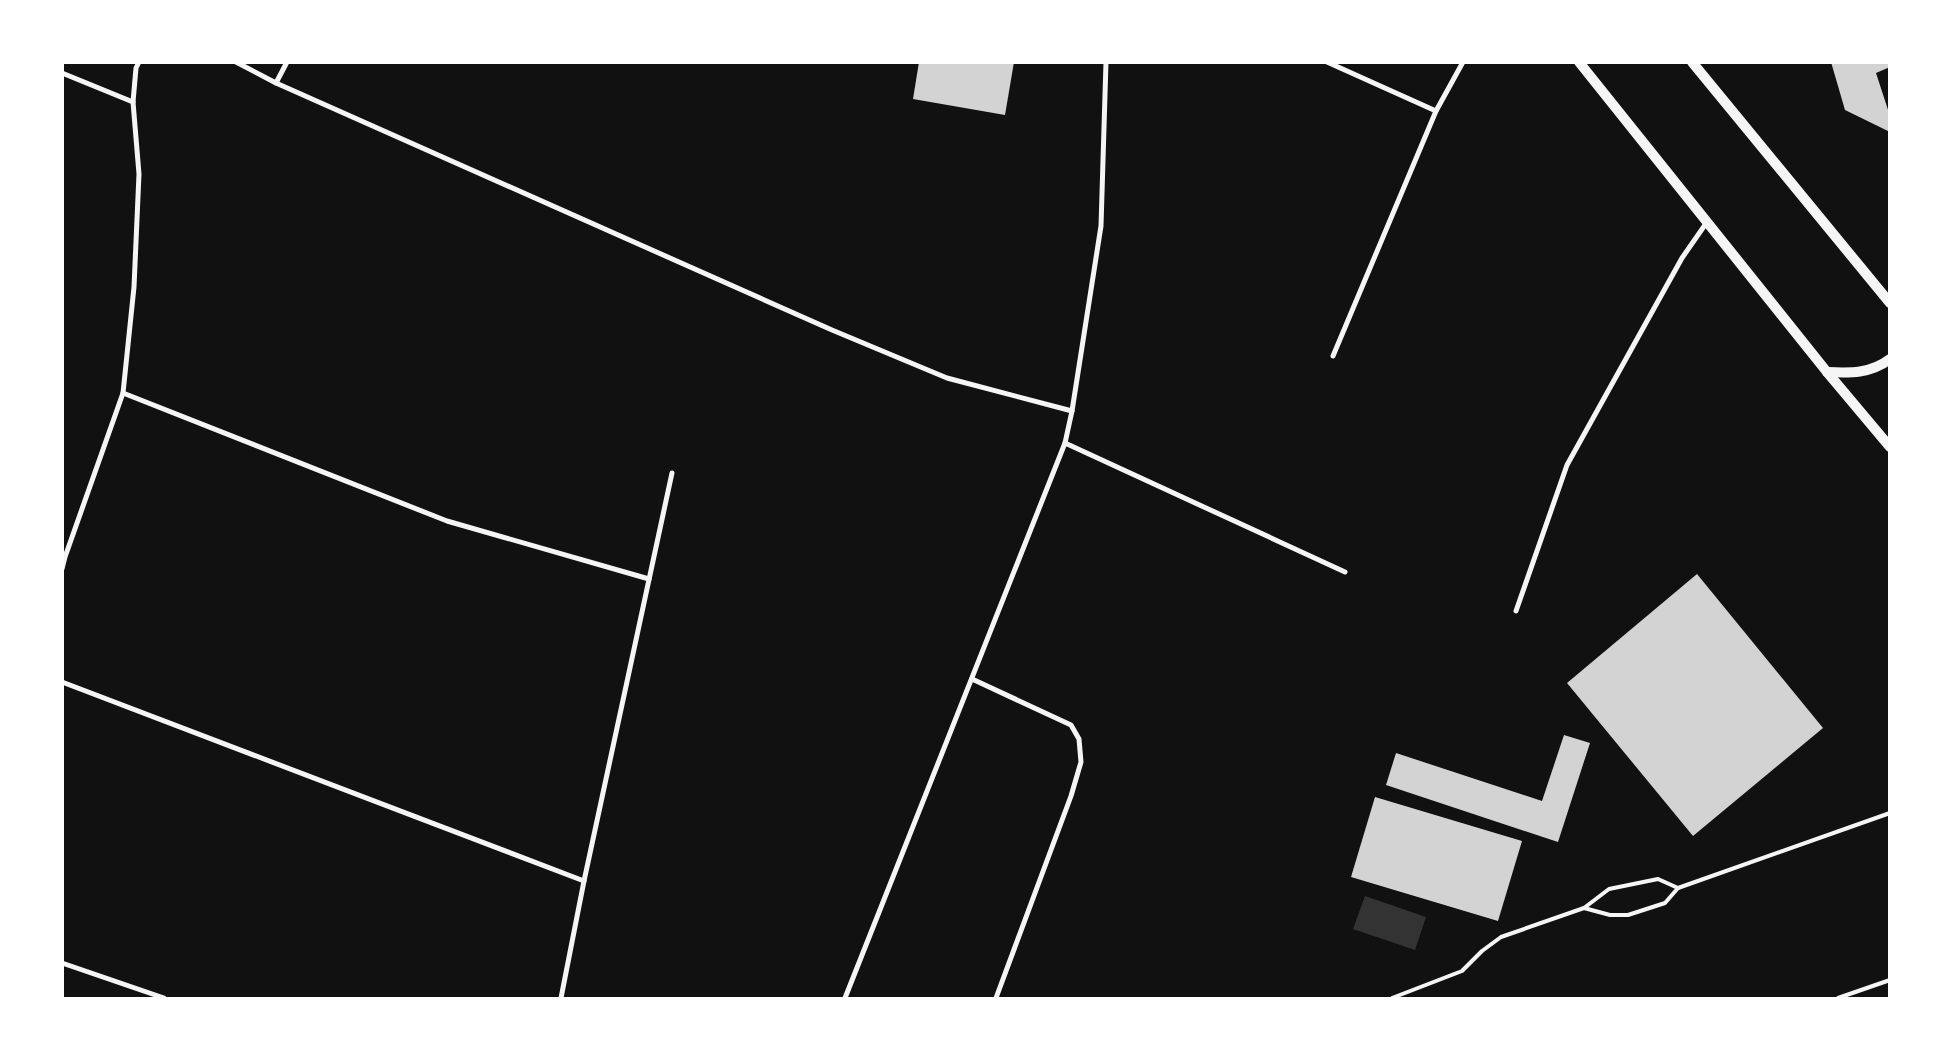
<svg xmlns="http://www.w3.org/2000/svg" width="1952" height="1061" font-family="Lato,sans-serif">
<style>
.water{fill:#333}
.building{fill:#d3d3d3}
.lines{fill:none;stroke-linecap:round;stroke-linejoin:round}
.service{stroke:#f5f5f5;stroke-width:4}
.minor{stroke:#f5f5f5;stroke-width:5}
.secondary{stroke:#f5f5f5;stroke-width:10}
</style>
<rect width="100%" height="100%" fill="#111"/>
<polygon class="water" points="1365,896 1426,917 1415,950 1353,929"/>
<g class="building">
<polygon points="919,62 1014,62 1005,115 913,99"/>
<polygon points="1831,62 1890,62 1890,67 1876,73 1890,116 1890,132 1845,110"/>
<polygon points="1697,574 1823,728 1693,836 1567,683"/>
<polygon points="1564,735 1590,743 1558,842 1386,785 1396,753 1542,801"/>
<polygon points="1375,797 1522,841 1498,921 1351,877"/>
</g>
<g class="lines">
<g class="service">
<polyline points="1584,908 1610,915 1628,915 1665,903 1678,888 1890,813"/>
<polyline points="1392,998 1462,971 1482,951 1501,937 1584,908 1609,889 1658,879 1678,888"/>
<polyline points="1838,998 1890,980"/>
</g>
<g class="minor">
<polyline points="236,62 276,83 832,330 947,378 1072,411"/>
<polyline points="1327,62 1436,111"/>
<polyline points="62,73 133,102"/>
<polyline points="276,83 287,62"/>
<polyline points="1333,356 1436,111 1463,62"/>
<polyline points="123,393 447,521 649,579"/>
<polyline points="1065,443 1345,572"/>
<polyline points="62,569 65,557 123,393 134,287 139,174 133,102 136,68 139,62"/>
<polyline points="1516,611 1567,465 1682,258 1707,222"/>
<polyline points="972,679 1071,725 1079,739 1081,762 1071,796 996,998"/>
<polyline points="62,682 584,881"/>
<polyline points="62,963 164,998"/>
<polyline points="561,998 584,881 672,473"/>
<polyline points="845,998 1065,443 1072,411 1101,226 1106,62"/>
</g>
<g class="secondary">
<polyline points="1579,62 1827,372 1890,447"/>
<polyline points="1692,62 1890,303"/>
<path d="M 1827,372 C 1850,373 1870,374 1890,359"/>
</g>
</g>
<rect width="1952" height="1061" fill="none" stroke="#ffffff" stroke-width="128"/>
</svg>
